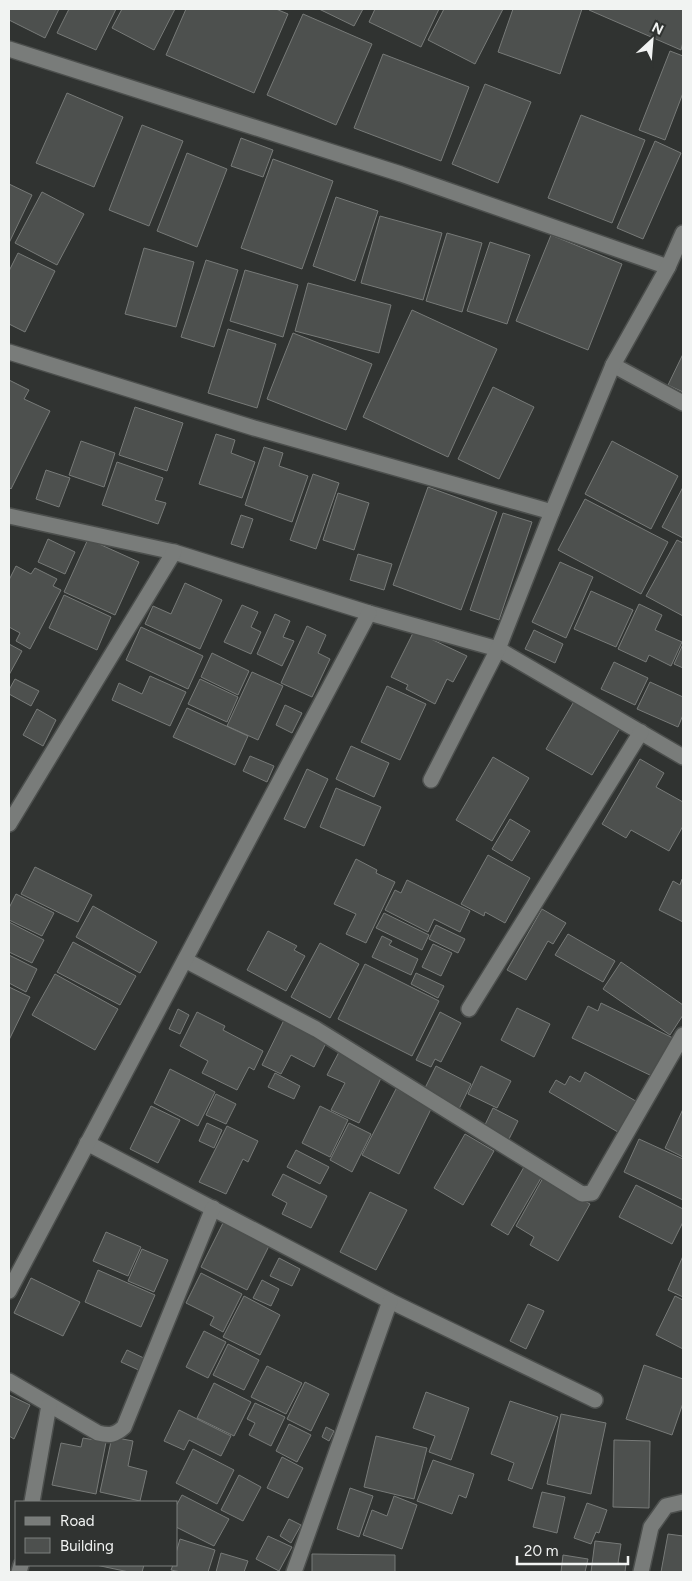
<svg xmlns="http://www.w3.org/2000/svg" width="692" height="1581" font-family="Figtree,sans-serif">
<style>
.building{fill:#4d504e;stroke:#777a78}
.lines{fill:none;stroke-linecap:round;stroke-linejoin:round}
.minor-casing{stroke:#4c4f4d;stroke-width:18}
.minor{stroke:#797c7a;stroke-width:15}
</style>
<rect width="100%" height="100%" fill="#303331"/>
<g class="building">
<polygon points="9,9 59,9 45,38 9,20"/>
<polygon points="69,9 116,9 96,50 57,33"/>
<polygon points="122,9 175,9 154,50 112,28"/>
<polygon points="186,9 276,9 288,14 254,93 166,55"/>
<polygon points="319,9 363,9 354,26"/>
<polygon points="375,9 439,9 421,47 369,22"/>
<polygon points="444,9 503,9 475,64 428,40"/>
<polygon points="513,9 582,9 560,74 498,52"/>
<polygon points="589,9 683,9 683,42 681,50 589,10"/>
<polygon points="303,14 372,44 336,125 267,95"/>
<polygon points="670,51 683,56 683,93 665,140 639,130"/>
<polygon points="383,54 469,87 441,161 354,128"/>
<polygon points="485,84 531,102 498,183 452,164"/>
<polygon points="67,93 123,117 94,187 36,163"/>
<polygon points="581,115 645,140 612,223 548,198"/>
<polygon points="142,125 183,141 149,226 109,210"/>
<polygon points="241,138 273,150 263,177 231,166"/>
<polygon points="655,141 681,153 643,239 617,228"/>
<polygon points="187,153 227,169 197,247 157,231"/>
<polygon points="273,159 333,181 302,269 241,248"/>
<polygon points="9,184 32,195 9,243"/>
<polygon points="42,192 84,214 57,265 15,243"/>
<polygon points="336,197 378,211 355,281 313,266"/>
<polygon points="380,216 442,233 423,300 361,283"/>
<polygon points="447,233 482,243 462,312 426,301"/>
<polygon points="551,235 622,264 588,350 516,321"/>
<polygon points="490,242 530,255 507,324 467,311"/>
<polygon points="144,248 194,262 176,327 125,314"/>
<polygon points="18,253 55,271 25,332 9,324 9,271"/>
<polygon points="206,260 238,270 214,347 181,337"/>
<polygon points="245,270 298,285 283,337 230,321"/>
<polygon points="308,283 391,305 379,353 295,331"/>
<polygon points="412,310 497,349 448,457 363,417"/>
<polygon points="228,329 276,344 257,408 208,393"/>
<polygon points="293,333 372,364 346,430 267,399"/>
<polygon points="683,354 683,392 668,385"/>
<polygon points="9,380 29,390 24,399 50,411 11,489 9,487"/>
<polygon points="493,387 534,407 499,479 458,459"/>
<polygon points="135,407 183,423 167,471 119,455"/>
<polygon points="216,434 235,440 231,453 255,462 242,498 199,484"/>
<polygon points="81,441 115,453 104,487 69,475"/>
<polygon points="612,441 678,476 651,529 585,494"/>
<polygon points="264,447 283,453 279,466 308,476 292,522 245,505"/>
<polygon points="117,462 163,478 155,500 166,503 158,524 102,505"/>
<polygon points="46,470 70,478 59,507 36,499"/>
<polygon points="313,474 339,483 316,549 290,540"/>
<polygon points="428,487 497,512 461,610 393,585"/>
<polygon points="683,487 683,538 662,527"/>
<polygon points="338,493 369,503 354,550 323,540"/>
<polygon points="585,499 668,542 641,594 558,550"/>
<polygon points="503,513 532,522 499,620 470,610"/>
<polygon points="241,515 253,519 243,548 231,544"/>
<polygon points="48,539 75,552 65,574 38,562"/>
<polygon points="88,539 139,562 115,615 64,592"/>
<polygon points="677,540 683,543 683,616 646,596"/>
<polygon points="358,554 392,564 384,590 350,580"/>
<polygon points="560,562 593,577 566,638 532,622"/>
<polygon points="16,566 31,574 35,568 57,579 53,586 61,590 30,649 16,641 20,633 9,627 9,580"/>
<polygon points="185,583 222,600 200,649 145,624 153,606 171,614"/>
<polygon points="591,591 633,610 616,647 574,629"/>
<polygon points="64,595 111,617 97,650 49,628"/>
<polygon points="639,604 662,615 655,630 682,642 671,666 649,655 646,662 618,649"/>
<polygon points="242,605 258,612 251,627 261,632 251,654 224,642"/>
<polygon points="275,614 290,621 283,637 294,641 282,666 257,654"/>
<polygon points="307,626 326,635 318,653 330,659 312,697 281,683"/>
<polygon points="141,627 203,656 188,689 126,660"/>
<polygon points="534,630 563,644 555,663 525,649"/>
<polygon points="414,631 467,656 453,682 447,679 435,704 406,689 408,685 391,677"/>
<polygon points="9,644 22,651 9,675"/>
<polygon points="683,644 683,668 674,664"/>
<polygon points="212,653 249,671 238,695 201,677"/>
<polygon points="614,662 648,678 635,705 601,689"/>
<polygon points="252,672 283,686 258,740 227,726"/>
<polygon points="150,676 186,692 170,726 112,700 119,683 142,694"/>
<polygon points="15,679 39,691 31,706 9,694 9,690"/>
<polygon points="200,679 238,697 227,722 188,704"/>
<polygon points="650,682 683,697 683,715 678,727 637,709"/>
<polygon points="387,686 426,704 400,760 361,742"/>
<polygon points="576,698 622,725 592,775 546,749"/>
<polygon points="285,705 302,713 292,733 276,725"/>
<polygon points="187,708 248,736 235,765 173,737"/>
<polygon points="37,709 56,720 43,746 23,735"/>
<polygon points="351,746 389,763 374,797 336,779"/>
<polygon points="250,756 274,766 267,782 243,771"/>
<polygon points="493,757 529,778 492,841 456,820"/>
<polygon points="640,759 664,773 656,787 683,802 683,826 669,851 631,830 626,838 602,824"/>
<polygon points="307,769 328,779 305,828 284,819"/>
<polygon points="336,788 381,807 364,846 320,827"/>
<polygon points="510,819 530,831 512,861 492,849"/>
<polygon points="488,855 530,878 505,923 485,912 484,916 461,904"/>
<polygon points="356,859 377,870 376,873 395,882 366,943 346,934 356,914 334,904"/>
<polygon points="35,867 92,895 78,922 21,894"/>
<polygon points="682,879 683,880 683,922 659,910 673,881 680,885"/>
<polygon points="407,880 470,911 460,932 434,919 428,932 385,910 395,890 401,893"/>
<polygon points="16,894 54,913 42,936 9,920 9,908"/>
<polygon points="93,906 157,942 140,973 76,937"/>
<polygon points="542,909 566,923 553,944 548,941 526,980 507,970"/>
<polygon points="384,913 429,935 422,950 376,928"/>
<polygon points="9,922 44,940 32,963 9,952"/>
<polygon points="436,925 465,939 458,953 429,939"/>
<polygon points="268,931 297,946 294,950 305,956 286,991 247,970"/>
<polygon points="568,934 615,961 603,982 555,955"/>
<polygon points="382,936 392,941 389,945 418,959 411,975 372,957"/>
<polygon points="73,942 136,976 120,1005 57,972"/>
<polygon points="320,943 359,964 330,1018 291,997"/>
<polygon points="433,944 452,953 441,976 422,967"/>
<polygon points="9,955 37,969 26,992 9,983"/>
<polygon points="621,962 683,1005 683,1015 670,1035 603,989"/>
<polygon points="365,964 439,1001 412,1056 338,1019"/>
<polygon points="416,973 444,986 438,998 411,984"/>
<polygon points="55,974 118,1009 95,1050 32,1015"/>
<polygon points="9,987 30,997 9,1040"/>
<polygon points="601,1003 673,1038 654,1077 572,1038 588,1006 598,1011"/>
<polygon points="517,1008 550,1024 534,1057 501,1040"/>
<polygon points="178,1009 189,1015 180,1034 169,1029"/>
<polygon points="197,1012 225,1026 223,1030 263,1051 254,1070 249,1067 237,1090 202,1073 208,1061 180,1046"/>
<polygon points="440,1012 461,1023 441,1062 435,1059 431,1067 416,1060"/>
<polygon points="284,1020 327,1041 314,1067 291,1055 281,1074 262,1065"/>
<polygon points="339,1052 383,1074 359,1123 331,1110 345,1083 327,1075"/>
<polygon points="436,1066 471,1084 459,1109 423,1092"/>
<polygon points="481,1066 511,1081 497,1108 468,1094"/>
<polygon points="170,1069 215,1092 198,1126 154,1103"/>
<polygon points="585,1072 641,1104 623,1135 549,1092 556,1080 565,1085 570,1076 580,1082"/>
<polygon points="275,1073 300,1086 294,1099 268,1087"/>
<polygon points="396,1089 432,1107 399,1174 362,1155"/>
<polygon points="216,1094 236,1104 226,1124 206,1115"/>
<polygon points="151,1106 180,1120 158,1163 130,1149"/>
<polygon points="320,1106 348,1120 330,1157 302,1143"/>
<polygon points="493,1108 518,1121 508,1141 483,1129"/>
<polygon points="683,1109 683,1157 665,1148"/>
<polygon points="207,1123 222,1130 214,1148 199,1141"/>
<polygon points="349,1123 371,1134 352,1172 330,1160"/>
<polygon points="227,1126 258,1141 248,1162 243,1159 226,1194 199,1182"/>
<polygon points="465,1134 494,1151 463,1205 434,1188"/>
<polygon points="639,1139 683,1159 683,1200 624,1172"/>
<polygon points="296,1150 329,1167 320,1184 287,1167"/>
<polygon points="524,1167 541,1178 508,1235 491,1225"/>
<polygon points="283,1174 327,1196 311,1228 282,1214 287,1203 272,1195"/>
<polygon points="543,1178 590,1204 558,1261 530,1245 534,1237 516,1226"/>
<polygon points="636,1185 683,1209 683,1222 672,1244 619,1217"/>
<polygon points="370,1192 407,1210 376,1270 340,1252"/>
<polygon points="223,1223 269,1246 247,1290 201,1267"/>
<polygon points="106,1232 141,1247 128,1276 93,1261"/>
<polygon points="142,1249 168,1260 154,1292 128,1281"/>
<polygon points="683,1256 683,1297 668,1290"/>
<polygon points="279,1258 300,1269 292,1286 270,1276"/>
<polygon points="98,1270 155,1295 141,1327 85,1302"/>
<polygon points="201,1273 242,1294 223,1332 210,1325 214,1317 186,1303"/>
<polygon points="31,1278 80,1302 63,1336 14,1313"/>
<polygon points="262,1280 279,1289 271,1306 253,1298"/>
<polygon points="244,1296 280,1315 260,1355 223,1337"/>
<polygon points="675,1296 683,1300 683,1349 656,1335"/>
<polygon points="528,1304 544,1311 526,1349 510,1341"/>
<polygon points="204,1331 226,1342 208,1378 186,1367"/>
<polygon points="228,1344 259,1360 244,1390 213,1375"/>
<polygon points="127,1350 148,1360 143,1372 121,1362"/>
<polygon points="644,1365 683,1379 683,1403 672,1435 626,1419"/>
<polygon points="267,1366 302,1383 286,1414 251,1397"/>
<polygon points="305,1382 329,1394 311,1431 287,1419"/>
<polygon points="214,1383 251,1402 234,1436 197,1418"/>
<polygon points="426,1392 469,1408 451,1460 429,1452 435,1436 413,1428"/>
<polygon points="9,1395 30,1405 14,1439 9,1436"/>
<polygon points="510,1401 558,1417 532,1489 508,1480 514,1463 491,1454"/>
<polygon points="255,1403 285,1417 271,1446 249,1435 255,1423 247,1419"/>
<polygon points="179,1410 231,1436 221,1456 189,1440 184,1450 164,1441"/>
<polygon points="561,1414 606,1423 591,1494 547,1484"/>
<polygon points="289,1424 311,1435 297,1462 276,1451"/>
<polygon points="326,1427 334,1431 329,1441 322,1437"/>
<polygon points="376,1436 427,1448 414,1499 364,1487"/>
<polygon points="112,1437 133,1441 128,1466 147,1471 140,1501 100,1492"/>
<polygon points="83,1438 106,1442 96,1494 52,1485 61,1443 81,1447"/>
<polygon points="614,1440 650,1441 649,1508 613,1507"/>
<polygon points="193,1449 234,1470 217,1504 176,1483"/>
<polygon points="282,1457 303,1468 288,1498 267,1488"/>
<polygon points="433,1460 474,1474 466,1498 459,1495 452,1514 417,1501"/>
<polygon points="239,1475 261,1487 243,1521 221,1510"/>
<polygon points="350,1488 373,1496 359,1537 337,1529"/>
<polygon points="542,1492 565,1497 557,1533 533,1527"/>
<polygon points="182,1495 229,1519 214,1546 176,1527 176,1506"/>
<polygon points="394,1496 417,1505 402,1549 363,1535 372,1510 387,1516"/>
<polygon points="587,1503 607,1510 599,1533 596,1532 591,1544 574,1538"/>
<polygon points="289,1519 301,1525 291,1543 280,1536"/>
<polygon points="668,1534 683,1536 683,1572 661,1572"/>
<polygon points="268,1536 292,1547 279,1571 256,1559"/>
<polygon points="180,1539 215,1550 208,1572 181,1572 171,1570 173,1565 176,1565 176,1553"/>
<polygon points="595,1541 621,1544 618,1563 626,1564 625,1572 591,1572"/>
<polygon points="221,1553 248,1561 244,1572 216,1572"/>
<polygon points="312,1554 395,1555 395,1572 312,1572"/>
<polygon points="563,1555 588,1559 585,1572 561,1572"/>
<polygon points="96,1565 144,1565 142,1572 129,1572"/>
</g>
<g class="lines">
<g class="minor-casing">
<g id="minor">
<polyline points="9,49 401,174 668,267"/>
<polyline points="9,352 254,428 552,512"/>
<polyline points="613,365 683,403"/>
<polyline points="9,516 174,552 369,613 498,649 683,757"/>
<polyline points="431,780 498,649 552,512 613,365 668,267 683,233"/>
<polyline points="9,824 174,552"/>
<polyline points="185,960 316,1029 582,1194 592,1193 683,1035"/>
<polyline points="469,1009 641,732"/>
<polyline points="87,1143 390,1301 595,1400"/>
<polyline points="9,1291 369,613"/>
<path d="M 9,1381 L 98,1433 C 110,1436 115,1435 124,1427 L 213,1208"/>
<polyline points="32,1502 49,1405"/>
<polyline points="19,1572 21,1565"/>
<polyline points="294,1572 390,1301"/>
<polyline points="641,1572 651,1527 666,1506 683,1502"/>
</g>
</g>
<use href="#minor" class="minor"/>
</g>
<rect width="692" height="1581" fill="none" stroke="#f1f3f2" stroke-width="20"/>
<rect x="15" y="1501" width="162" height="65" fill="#303331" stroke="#7d807e"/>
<rect x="25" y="1517" width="25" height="8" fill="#797c7a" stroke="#7d807e"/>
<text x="60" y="1526" font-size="15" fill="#f1f3f2">Road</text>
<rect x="25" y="1538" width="25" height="15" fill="#4d504e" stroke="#7d807e"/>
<text x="60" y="1551" font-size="15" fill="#f1f3f2">Building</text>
<g transform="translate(652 40) rotate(26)" stroke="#303331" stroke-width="4" paint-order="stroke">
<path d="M0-4L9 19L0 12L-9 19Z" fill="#f1f3f2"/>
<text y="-8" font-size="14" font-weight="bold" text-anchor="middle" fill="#f1f3f2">N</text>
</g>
<path d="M517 1556v8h111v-8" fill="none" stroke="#f1f3f2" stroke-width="2.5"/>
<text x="524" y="1556" font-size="15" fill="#f1f3f2" stroke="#303331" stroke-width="4" paint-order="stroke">20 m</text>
</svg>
